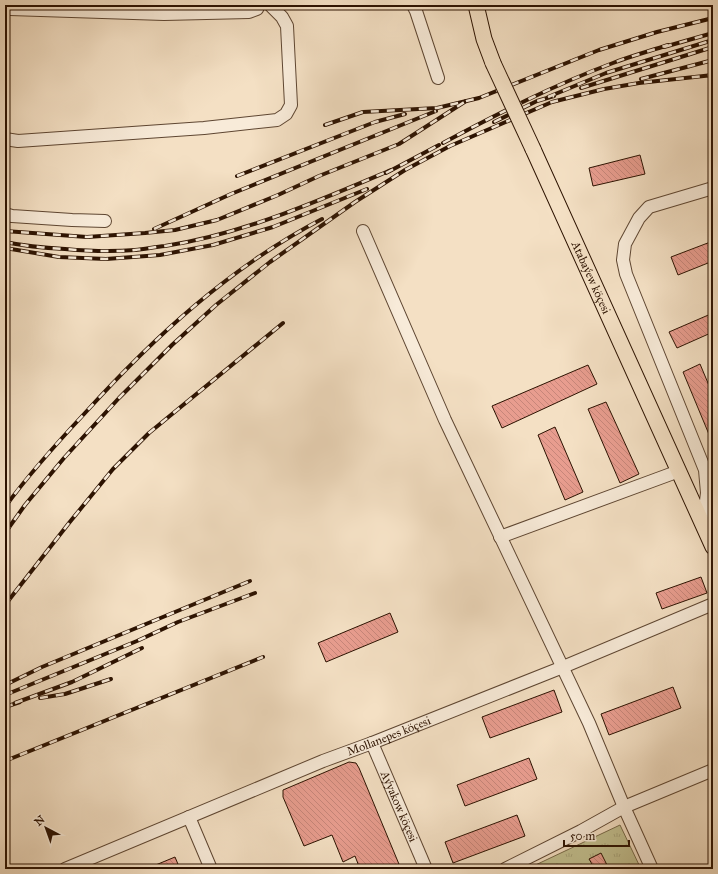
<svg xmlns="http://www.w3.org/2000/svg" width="718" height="874" font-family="'IM FELL Great Primer',serif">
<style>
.grass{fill:url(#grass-tufts);stroke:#776948}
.building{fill:url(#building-back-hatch);stroke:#2c1201}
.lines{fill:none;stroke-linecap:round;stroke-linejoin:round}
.minor-casing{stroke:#5e4632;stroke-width:14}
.major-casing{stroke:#2c1201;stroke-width:17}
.minor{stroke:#f8ebd9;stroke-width:12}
.major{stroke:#f4e0c4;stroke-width:15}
.rail-casing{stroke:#2c1201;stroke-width:4}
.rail{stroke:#f8ebd9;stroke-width:2.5;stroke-dasharray:8;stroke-linecap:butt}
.major-bridge-casing{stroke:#2c1201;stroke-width:17;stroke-linecap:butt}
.major-bridge{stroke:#f4e0c4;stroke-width:15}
.labels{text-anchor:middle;stroke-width:3;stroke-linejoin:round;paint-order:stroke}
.street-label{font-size:12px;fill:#2c1201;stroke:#f8ebd9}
</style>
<defs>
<pattern id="grass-tufts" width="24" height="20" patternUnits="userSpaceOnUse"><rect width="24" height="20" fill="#c2c090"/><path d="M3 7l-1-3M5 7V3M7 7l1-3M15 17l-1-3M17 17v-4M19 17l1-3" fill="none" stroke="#a7a47a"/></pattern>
<pattern id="building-back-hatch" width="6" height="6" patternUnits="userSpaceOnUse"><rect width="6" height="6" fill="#e89d8f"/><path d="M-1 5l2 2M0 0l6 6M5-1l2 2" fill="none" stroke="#c7867a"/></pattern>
</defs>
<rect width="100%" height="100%" fill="#f4e0c4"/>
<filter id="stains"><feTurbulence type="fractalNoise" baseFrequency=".005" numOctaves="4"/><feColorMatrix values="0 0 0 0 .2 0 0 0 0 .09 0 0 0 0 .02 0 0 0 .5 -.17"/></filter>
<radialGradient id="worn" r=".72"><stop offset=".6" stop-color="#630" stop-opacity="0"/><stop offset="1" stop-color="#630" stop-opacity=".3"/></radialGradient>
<polygon class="grass" points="620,825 641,869 527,869"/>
<g class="building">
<polygon points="640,155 645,174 593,186 589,168"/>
<polygon points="713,241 713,261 678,275 671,257"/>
<polygon points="713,313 713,332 677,348 669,332"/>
<polygon points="700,364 713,395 713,444 683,372"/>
<polygon points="588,365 597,384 502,428 492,406"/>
<polygon points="606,402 639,474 620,483 588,409"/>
<polygon points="555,427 583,492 565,500 538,435"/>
<polygon points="701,577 707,593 662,609 656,593"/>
<polygon points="390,613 398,632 326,662 318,643"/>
<polygon points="673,687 681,708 609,735 601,714"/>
<polygon points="554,690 562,712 490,738 482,717"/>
<polygon points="529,758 537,779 465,806 457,785"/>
<polygon points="349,762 356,763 359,768 401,869 360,869 355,856 343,862 332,835 304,846 283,797 283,790"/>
<polygon points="517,815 525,836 453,863 445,842"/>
<polygon points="601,853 609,869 595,869 589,859"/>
<polygon points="175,857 180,869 146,869"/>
</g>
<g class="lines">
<g class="minor-casing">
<g id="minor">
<polyline points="413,5 416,11 438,78"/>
<polyline points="5,8 10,9 164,14 249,12 257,9 259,5"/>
<polyline points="5,139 18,141 204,128 277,120 286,114 291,105 287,26 282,17 270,5"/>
<polyline points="5,214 12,216 72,220 105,221"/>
<polyline points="363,231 445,420 589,723 624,807 652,869"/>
<polyline points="703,524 707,493 705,470 626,274 623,260 625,244 639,218 649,207 713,188"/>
<polyline points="500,537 679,471"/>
<path id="s1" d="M 372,743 L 426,869"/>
<polyline points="189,817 211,869"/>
<path id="s2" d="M 65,869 L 323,761 L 372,743 L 563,667 L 713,604"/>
<polyline points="505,869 581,831 624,807 713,770"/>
</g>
</g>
<g class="major-casing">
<g id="major">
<polyline points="476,5 484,39 493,63"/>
<path id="s3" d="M 533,149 L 713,547"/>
</g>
</g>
<use href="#minor" class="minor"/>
<use href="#major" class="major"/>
<g class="rail-casing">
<g id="rail">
<polyline points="664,47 713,33"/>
<polyline points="641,79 713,60"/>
<polyline points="581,88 713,47"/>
<polyline points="548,97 606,73 713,40"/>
<polyline points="494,122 537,101 554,96"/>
<polyline points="325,125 363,112 437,108 479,98 599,50 657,32 713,18"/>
<path d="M 443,143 C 499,113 554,85 613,63 C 631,56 650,51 668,45"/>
<polyline points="386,173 439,145"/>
<polyline points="237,176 375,122 405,114"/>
<polyline points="154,229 231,194 436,111"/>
<polyline points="5,231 87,237 145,233 175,230 217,220 278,195 319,176 399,144 466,101"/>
<path d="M 5,242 C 24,246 45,248 65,249 C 88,251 111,252 135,250 C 145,249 155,247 165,246 C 243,234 318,201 391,170"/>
<polyline points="5,248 59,257 106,259 160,255 213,245 273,227 367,189"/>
<path d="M 5,507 C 29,474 57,443 85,413 C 154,337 230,267 322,219"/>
<polyline points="5,533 25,505 64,458 119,398 172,345 216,305 270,262 355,202 405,170 450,146 552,102 604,89 639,83 713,75"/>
<polyline points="5,605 69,523 113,469 149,433 283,323"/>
<polyline points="5,685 42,667 250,581"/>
<polyline points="5,695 137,641 178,622 255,593"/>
<polyline points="40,698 65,694 111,679"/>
<polyline points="15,703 72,682 142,648"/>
<polyline points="5,707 20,702"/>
<polyline points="5,761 263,657"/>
</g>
</g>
<use href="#rail" class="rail"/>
<g class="major-bridge-casing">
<polyline id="major-bridge" points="493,63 533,149"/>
</g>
<use href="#major-bridge" class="major-bridge"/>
</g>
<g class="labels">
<g class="street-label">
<text dy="4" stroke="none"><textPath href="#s3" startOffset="141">Atabaýew köçesi</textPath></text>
<text dy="4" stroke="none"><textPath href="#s2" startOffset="350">Mollanepes köçesi</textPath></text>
<text dy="4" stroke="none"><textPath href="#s1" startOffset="69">Aýyakow köçesi</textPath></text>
</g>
</g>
<rect width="718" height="874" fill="none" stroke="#f4e0c4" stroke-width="20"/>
<rect x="6" y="6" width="706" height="862" fill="none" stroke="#2c1201" stroke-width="2"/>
<rect x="10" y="10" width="698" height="854" fill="none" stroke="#2c1201"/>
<g transform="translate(46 828) rotate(319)" stroke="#f8ebd9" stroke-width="3" paint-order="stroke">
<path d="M0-3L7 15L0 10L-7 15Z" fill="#2c1201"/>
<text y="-6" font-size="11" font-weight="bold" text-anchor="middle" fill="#2c1201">N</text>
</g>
<path d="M564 840v6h65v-6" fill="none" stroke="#2c1201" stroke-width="2"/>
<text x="570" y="840" font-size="12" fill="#2c1201" stroke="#f8ebd9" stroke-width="3" paint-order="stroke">50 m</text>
<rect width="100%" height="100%" filter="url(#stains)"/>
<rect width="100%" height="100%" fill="url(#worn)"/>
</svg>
